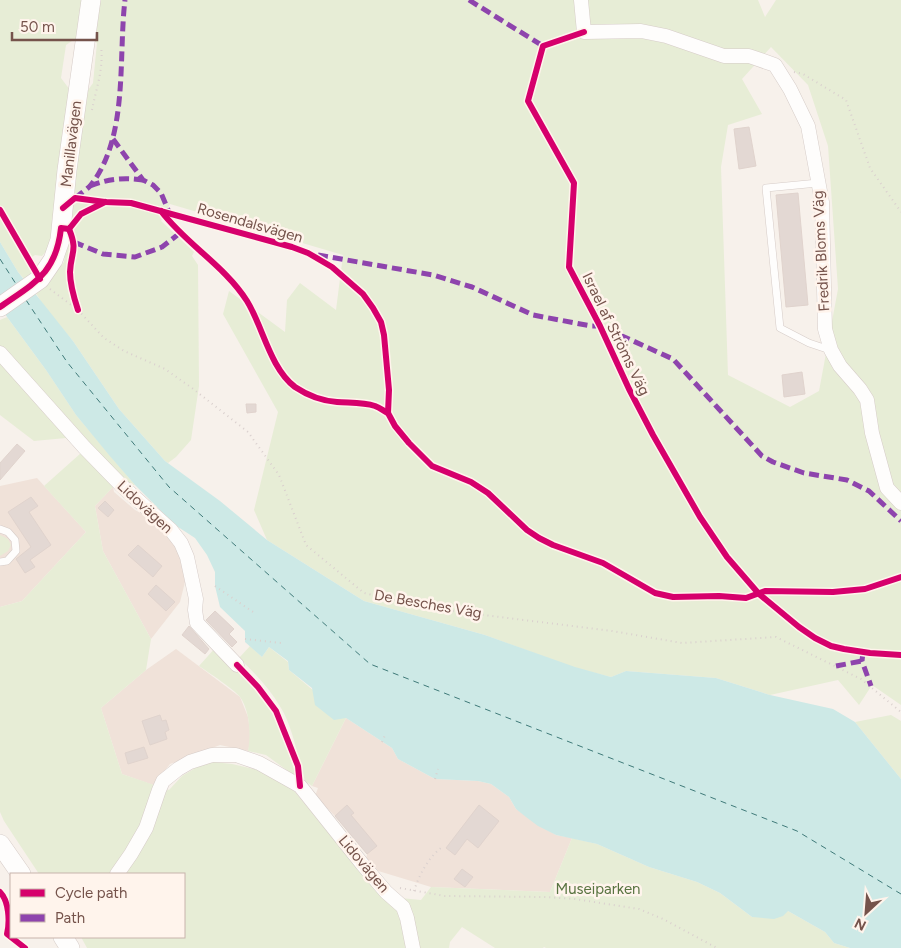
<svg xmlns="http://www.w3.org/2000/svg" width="901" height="948" font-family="Figtree,sans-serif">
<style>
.residential{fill:#f0e2d9}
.green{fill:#e7edd6;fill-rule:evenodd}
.water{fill:#cde9e6}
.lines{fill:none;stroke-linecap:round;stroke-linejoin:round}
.ferry{stroke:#3f7a79;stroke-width:1;stroke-dasharray:6 5;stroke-linecap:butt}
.building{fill:#e3d8d3;stroke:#e0d3cd}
.lane-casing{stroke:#d6ccc8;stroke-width:8}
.street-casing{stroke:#d6ccc8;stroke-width:15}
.secondary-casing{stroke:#d6ccc8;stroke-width:20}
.path{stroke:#dad0ce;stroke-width:2;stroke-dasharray:1 4;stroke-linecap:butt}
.lane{stroke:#fefdfc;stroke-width:7}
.street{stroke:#fefdfc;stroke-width:14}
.secondary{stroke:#fefdfc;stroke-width:19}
.quiet{stroke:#8e44ad;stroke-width:5;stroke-dasharray:10 5;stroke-linecap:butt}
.cycleway-casing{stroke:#fff4ec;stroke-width:9}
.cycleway{stroke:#d6006c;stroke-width:6}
.labels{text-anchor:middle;stroke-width:5;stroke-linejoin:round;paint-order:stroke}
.street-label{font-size:15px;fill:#75534b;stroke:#fff4ec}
.park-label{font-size:15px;fill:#597441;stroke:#fff4ec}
</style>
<rect width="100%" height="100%" fill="#f7f1eb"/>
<g class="residential">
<polygon points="37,478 86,532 22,601 0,607 0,486"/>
<polygon points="113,487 114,492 135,510 159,523 173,536 183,564 185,582 180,602 151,639 103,551 95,506"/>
<polygon points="176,649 240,697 248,717 251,738 248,751 220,745 170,764 153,785 122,774 101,708 146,670"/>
<polygon points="346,718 392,748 398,759 435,779 478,781 491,784 509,797 516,809 556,835 572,838 550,892 431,887 375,870 366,860 367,854 335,816 315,796 318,788 312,786"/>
</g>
<g class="green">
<polygon points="0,0 84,0 78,37 66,45 61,78 70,90 57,202 49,248 42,256 35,255 26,261 34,275 26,281 18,272 0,242"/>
<path d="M 97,0 L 758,0 L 765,17 L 776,0 L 901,0 L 901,705 L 872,685 L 859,705 L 838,680 L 770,695 L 716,678 L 626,671 L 611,677 L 575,668 L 485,635 L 364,601 L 267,540 L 254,510 L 278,412 L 223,314 L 229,291 L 285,332 L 287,300 L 300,283 L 336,310 L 343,255 L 170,204 L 161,221 L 194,252 L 192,256 L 198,265 L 199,386 L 191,440 L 176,457 L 168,463 L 165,461 L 119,409 L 73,341 L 43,305 L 34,290 L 56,272 L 64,262 L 84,96 L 93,83 L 97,43 L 92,39 ZM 771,47 L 808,85 L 828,146 L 838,289 L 819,391 L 790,407 L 728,375 L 721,167 L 728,125 L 762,114 L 742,79 Z"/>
<polygon points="7,317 46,370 76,415 135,485 113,487 95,506 103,551 151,639 146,670 101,708 122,774 169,790 182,776 197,767 214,762 232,764 258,770 291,787 359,870 390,897 421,900 431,887 550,892 572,838 597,844 649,867 697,882 720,893 752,917 788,911 825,932 834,943 850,948 546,948 544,947 543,948 495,948 462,927 450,942 449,948 87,948 81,937 184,937 184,874 39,874 4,821 0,812 0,607 22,601 86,532 44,486 81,453 66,438 34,441 0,415 0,320"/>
<polygon points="0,535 8,539 11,545 8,551 0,556"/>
<path d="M 250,646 L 262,657 L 269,647 L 288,662 L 289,670 L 346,718 L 312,786 L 305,781 C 299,761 292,725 281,708 C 270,689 254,672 239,658 Z"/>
<path d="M 216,647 C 235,667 257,686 271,709 C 283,729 288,753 296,775 L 292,774 L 266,755 L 248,751 C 251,735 250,711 240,697 C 235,690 208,672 199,666 Z"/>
<polygon points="891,715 901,721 901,779 855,722"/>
</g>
<polygon class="water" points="0,242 18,272 73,341 119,409 165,461 220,501 267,540 364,601 485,635 575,667 611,677 626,671 716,678 770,695 833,709 855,722 901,779 901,948 850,948 834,943 825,932 788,911 783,916 774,919 752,917 720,893 697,882 649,867 597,844 556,835 538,826 526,817 516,809 509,797 491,784 478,781 435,779 398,759 392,748 346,718 334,720 315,705 312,688 289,670 288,661 269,647 262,657 245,642 245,631 220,607 215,586 215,572 207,555 195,538 175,525 135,485 109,455 76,415 46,370 7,317 0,305"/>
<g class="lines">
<g class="ferry">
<polyline points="0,259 16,284"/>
<polyline points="26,300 67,362 169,487 370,664 797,831 901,894"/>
</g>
</g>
<g class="building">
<polygon points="749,127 756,166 739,169 734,129"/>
<polygon points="798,193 808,305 786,307 776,195"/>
<polygon points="802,372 805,394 784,397 782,375"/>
<polygon points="246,404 256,404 256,412 247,413"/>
<polygon points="17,444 25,451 0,480 0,463"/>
<polygon points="31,497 38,506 29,512 51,545 30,560 35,567 25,573 16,559 31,547 8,512"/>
<polygon points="105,501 114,510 108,517 98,508"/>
<polygon points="138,545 162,566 153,577 128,555"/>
<polygon points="156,585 175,602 166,611 148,594"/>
<polygon points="215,611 234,629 229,634 237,642 232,647 206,620"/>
<polygon points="189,626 209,649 205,654 182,635"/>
<polygon points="160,715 162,721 166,720 169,730 165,732 167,739 150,745 142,721"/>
<polygon points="144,747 148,758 128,764 125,753"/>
<polygon points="347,805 354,813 351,815 377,846 367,854 335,816"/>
<polygon points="479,805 499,821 478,848 467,839 455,855 446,848"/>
<polygon points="462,869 473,877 465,887 454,879"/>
</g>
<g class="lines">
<g class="lane-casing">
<g id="lane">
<polyline points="818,183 766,188 780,328 809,343 830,350"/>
<polyline points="0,529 8,532 15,540 16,551 7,561 0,562"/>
</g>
</g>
<g class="street-casing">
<g id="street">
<polyline points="581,0 584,32 641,31 666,36 724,56 749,56 775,65 790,89 808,126 822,202 825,329 831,350 840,366 860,389 867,400 872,433 887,488 901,503"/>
<polyline points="0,353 84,447 121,485 171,530 181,543 187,557 196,599 195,610 197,623 237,665"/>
<polyline points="117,874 131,854 146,828 159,790 163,781 178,769 190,762 212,755 236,755 259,763 300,786 363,865 386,892 403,907 407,918 413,948"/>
</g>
</g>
<g class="secondary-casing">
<g id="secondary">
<polyline points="0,307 40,279 53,260 60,240 67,170 91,0"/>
<polyline points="0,844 21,874"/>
<polyline points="63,937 70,948"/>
</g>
</g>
<g class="path">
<polyline points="794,72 803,74 846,100 870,168 901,212"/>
<path d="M 92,110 C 96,89 104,68 101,46"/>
<polyline points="50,289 78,310 104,338 124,351 165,369 192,388 248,432 279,475 306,545 364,593 436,609 612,631 682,643 776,637 861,679 901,712"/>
<polyline points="215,586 256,614"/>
<path d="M 759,594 C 781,612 804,637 832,647 C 853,654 878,654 901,655"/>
<polyline points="245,639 281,643"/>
<polyline points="382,742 386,733"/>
<polyline points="435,779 438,769"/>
<polyline points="400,888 445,896 546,897 575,899 639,909 663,919 717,948"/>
<path d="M 414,891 C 419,875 428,858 441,848"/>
</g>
<use href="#lane" class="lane"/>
<use href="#street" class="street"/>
<use href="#secondary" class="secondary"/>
<g class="quiet">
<polyline points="469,0 543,46"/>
<polyline points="113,139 143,180 153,185 161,193 169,212"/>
<path d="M 90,186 C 108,179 123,177 143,180"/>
<path d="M 75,198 C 80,194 86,190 90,186 C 129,138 118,58 125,0"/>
<polyline points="74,242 103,254 135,257 162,247 180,233"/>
<polyline points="318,255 433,275 472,287 533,315 591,326 600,326 673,359 762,456 773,462 804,473 847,480 869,491 901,521"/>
<polyline points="863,652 862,661 871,686"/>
<polyline points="836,666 862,661"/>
</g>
<g class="cycleway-casing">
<g id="cycleway">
<polyline points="584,32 543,46 528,101 574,183 569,267 600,326 629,389 653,435 700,517 727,557 759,594 799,627 815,638 831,646 844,649 870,653 901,655"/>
<polyline points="63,208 75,198 105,202 131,203 292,247 308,253 332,267 363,294 373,308 381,322 384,335 389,390 388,413 395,426 409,443 432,466 471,482 488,493 527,530 539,538 553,545 603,563 655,593 673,597 719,596 746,598 765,591 833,592 865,589 901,577"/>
<polyline points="0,210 40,279"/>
<path d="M 161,211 C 186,244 225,266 247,301 C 263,327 270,368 295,387 C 307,395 323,401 337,402 C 350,403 363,402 375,406 C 380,408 384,411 388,413"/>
<path d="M 69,229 C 78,251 71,251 70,272 C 70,285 74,298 78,310"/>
<path d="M 0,307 C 34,283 56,274 61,228 L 69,229 L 81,214 L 105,202"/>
<polyline points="237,665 258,687 276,711 298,766 300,786"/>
<path d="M 0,892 C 9,901 10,921 7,934 L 25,948"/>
</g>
</g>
<use href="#cycleway" class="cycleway"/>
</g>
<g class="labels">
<g class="street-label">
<text transform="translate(71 144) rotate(-83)" y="5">Manillavägen</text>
<text transform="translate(250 223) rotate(16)" y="5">Rosendalsvägen</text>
<text transform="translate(821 251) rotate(-93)" y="5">Fredrik Bloms Väg</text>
<text transform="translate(616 334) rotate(64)" y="5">Israel af Ströms Väg</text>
<text transform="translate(145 507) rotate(43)" y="5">Lidovägen</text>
<text transform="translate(428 604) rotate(10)" y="5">De Besches Väg</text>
<text transform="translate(364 864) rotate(50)" y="5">Lidovägen</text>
</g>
<g class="park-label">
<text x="598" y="894">Museiparken</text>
</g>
</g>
<rect x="10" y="873" width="175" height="65" fill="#fff4ec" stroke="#c8b4ac"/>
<rect x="20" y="889" width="25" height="8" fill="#d6006c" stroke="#c8b4ac"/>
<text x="55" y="898" font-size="15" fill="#75534b">Cycle path</text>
<rect x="20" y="914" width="25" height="8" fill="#8e44ad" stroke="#c8b4ac"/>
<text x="55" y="923" font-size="15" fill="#75534b">Path</text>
<g transform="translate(866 913) rotate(206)" stroke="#fff4ec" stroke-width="4" paint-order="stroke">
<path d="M0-4L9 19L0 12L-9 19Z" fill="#75534b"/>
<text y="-8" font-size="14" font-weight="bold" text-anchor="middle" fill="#75534b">N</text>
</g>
<path d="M12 32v8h85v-8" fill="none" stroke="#75534b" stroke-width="2.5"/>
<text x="20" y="32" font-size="15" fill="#75534b" stroke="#fff4ec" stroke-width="4" paint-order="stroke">50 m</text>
</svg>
